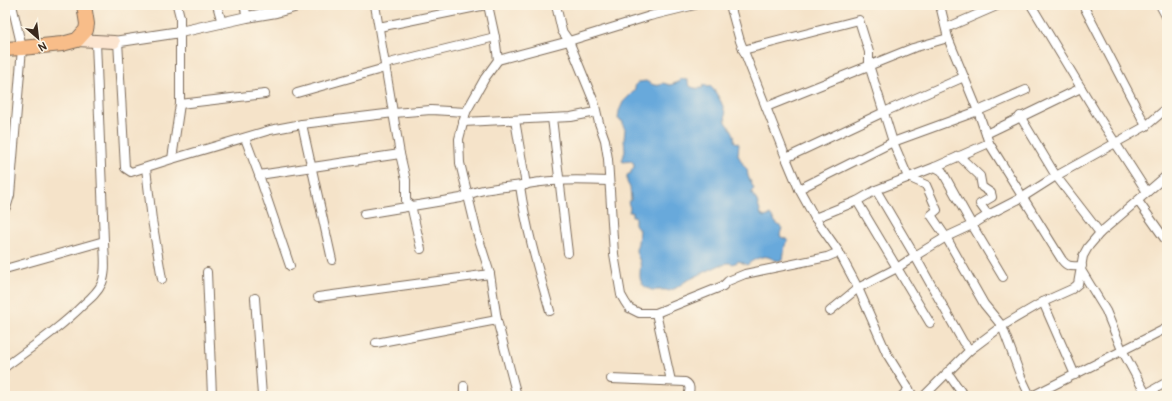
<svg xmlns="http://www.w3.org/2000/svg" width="1172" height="401" font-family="Pangolin,sans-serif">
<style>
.water{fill:#67a9db;stroke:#516a7c}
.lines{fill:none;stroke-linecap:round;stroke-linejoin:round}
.minor-casing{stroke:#7c6b5a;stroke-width:10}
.tertiary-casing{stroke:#7c6b5a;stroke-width:12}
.secondary-casing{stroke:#7c6b5a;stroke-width:14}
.trunk-casing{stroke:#7c6b5a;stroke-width:16}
.minor{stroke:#fff;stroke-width:8}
.tertiary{stroke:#fff;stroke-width:10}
.secondary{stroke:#fce5d0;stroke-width:12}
.trunk{stroke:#f8bd89;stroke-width:14}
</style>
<rect width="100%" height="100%" fill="#fcf5e5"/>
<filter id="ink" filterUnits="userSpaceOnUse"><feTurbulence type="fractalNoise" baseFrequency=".025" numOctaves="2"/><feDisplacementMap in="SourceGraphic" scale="8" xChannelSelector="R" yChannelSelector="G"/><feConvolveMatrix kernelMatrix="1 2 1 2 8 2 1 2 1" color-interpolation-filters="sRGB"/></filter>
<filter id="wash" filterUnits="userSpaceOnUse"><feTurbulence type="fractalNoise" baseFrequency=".012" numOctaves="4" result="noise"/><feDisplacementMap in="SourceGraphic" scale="16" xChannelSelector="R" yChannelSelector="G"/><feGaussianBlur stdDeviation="0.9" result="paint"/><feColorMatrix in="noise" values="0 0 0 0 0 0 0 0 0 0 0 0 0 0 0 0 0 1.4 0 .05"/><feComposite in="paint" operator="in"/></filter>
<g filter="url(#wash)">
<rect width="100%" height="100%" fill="#f5e3c9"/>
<path class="water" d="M 680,79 L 688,80 C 687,88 696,89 702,88 L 704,86 L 703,84 L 708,87 L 710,86 C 716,91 723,104 725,113 C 726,116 725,118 726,122 C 730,128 736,134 734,141 L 739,144 L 738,155 L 744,166 L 747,169 L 748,176 L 754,189 L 751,192 L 757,201 L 761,215 L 765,217 L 770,215 L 776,223 L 782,228 L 780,235 L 781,237 L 788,240 L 785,246 L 783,259 C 777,263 774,259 768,257 C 762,255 751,261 747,265 L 739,261 L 733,264 C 730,263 726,262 724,265 L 720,265 L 686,281 L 676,288 L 669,291 C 663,288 655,292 649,289 C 635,282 642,272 640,262 C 639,258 636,254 636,250 C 636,248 638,244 638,242 C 639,237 638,234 639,230 L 635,224 L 635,216 L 632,216 L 632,212 L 629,212 L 630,208 L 628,202 L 631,200 L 630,188 L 627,182 L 627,175 L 631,173 L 631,171 C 635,168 635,163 631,161 L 623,162 L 622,161 L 625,151 L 624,140 L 625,129 L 623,126 L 623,122 L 618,119 L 619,111 L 623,102 L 634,91 L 636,84 L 639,82 L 646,81 C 651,84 658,88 663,83 L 670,85 L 679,82 Z"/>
</g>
<g filter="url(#ink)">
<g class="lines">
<g class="minor-casing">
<g id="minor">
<polyline points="217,5 222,23"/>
<polyline points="244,5 247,17"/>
<polyline points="375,5 400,154 406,180 406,201 411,205 421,249"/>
<polyline points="488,5 495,37 498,60 485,78 466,112 459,139 460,163 477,233 490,274 497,320 517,396"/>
<polyline points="556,5 562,31 569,41 594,102 599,123 605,140 608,159 614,254 621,295 625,302 629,308 639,313 656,313 723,286 728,281 745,274 827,257 839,252"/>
<polyline points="730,5 740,41 786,158 799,189 815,218 839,252 858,288 887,354 913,396"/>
<path d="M 940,5 L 948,38 L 978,111 L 989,143 L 1062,260 C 1068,268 1072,266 1082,266"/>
<polyline points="1031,5 1098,116 1147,192"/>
<polyline points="1083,5 1146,126"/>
<polyline points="1160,5 1167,18"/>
<polyline points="379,27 486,5"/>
<polyline points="946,28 999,5"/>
<polyline points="118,41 125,168 131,172 172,159 270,130 302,124 394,113 431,110 466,112"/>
<polyline points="743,50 859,20 869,52 869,65 893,142 908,177 926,185 937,210 931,215 946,237 984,304 1002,326 1021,377 1030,396"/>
<polyline points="498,60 569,41 650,16 695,5"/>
<polyline points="385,64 495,37"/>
<polyline points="297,93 385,68"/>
<polyline points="180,104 265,94"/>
<polyline points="766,107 913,48 948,38"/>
<polyline points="1020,116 1056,176 1100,233"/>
<polyline points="552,118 568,253"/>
<polyline points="515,120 526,185"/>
<polyline points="463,122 571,117 596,112"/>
<polyline points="302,124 332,260"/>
<polyline points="986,134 1081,88"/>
<polyline points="245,138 259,175 290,266"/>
<polyline points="959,156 980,176 982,187 991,193 992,197 980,204 988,215"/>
<polyline points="786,158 884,112 964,77"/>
<polyline points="172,159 180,104 180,17 177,5"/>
<polyline points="935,167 942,171 972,225 1003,277"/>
<polyline points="146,168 152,220 162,279"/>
<polyline points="259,175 400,154"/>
<path d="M 520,186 C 526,228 538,269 550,311"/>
<polyline points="799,189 893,142 978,111 1026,90"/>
<polyline points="876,190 915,256 963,342 970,350"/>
<polyline points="857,201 930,323"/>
<polyline points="1138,201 1167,242"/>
<polyline points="5,209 7,205 10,195 22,48 12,5"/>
<path d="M 364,214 L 461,198 C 477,189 496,188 514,186 C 523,185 532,183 541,182 C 563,179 586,180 609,181"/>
<polyline points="815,218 857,201 876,190 935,167 989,143"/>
<polyline points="5,269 104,241"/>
<polyline points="1081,270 1106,311 1122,350 1147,396"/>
<polyline points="207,272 212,396"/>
<polyline points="318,297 490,274"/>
<polyline points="255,298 262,396"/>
<polyline points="1043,302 1075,375"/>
<polyline points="830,311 858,288 897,268 915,256 946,237 972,225 988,215 1023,197 1056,176 1146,126 1167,108"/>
<polyline points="656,313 671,381"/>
<polyline points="376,343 497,320"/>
<path d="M 5,367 C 32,347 60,328 84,304 C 91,298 98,292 102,283 C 107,271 104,254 104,241 L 96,42"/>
<polyline points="947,372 964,396"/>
<path d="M 611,379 L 685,382 C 691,385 690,390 688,396"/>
<polyline points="464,386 464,396"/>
<polyline points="401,396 402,396"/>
<polyline points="902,396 909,389"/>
<polyline points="924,396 970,350 1002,326 1043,302 1072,289 1078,284 1083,256 1088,247 1100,233 1167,175"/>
<polyline points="1032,396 1167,328"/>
<polyline points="1142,396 1167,382"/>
</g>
</g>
<g class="tertiary-casing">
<polyline id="tertiary" points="114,42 180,32 247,17 276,12 301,5"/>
</g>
<g class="secondary-casing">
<polyline id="secondary" points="77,40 114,42"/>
</g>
<g class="trunk-casing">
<polyline id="trunk" points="5,49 22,48 62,44 77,40 86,30 87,24 84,5"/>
</g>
<use href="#minor" class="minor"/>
<use href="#tertiary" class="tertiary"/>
<use href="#secondary" class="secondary"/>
<use href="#trunk" class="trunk"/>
</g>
</g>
<rect width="1172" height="401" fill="none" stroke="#fcf5e5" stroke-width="20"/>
<g transform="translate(38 38) rotate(152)" stroke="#fcf5e5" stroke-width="3" paint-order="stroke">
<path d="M0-3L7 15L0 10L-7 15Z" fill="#3b2a1e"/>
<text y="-6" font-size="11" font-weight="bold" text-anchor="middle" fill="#3b2a1e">N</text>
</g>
</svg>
